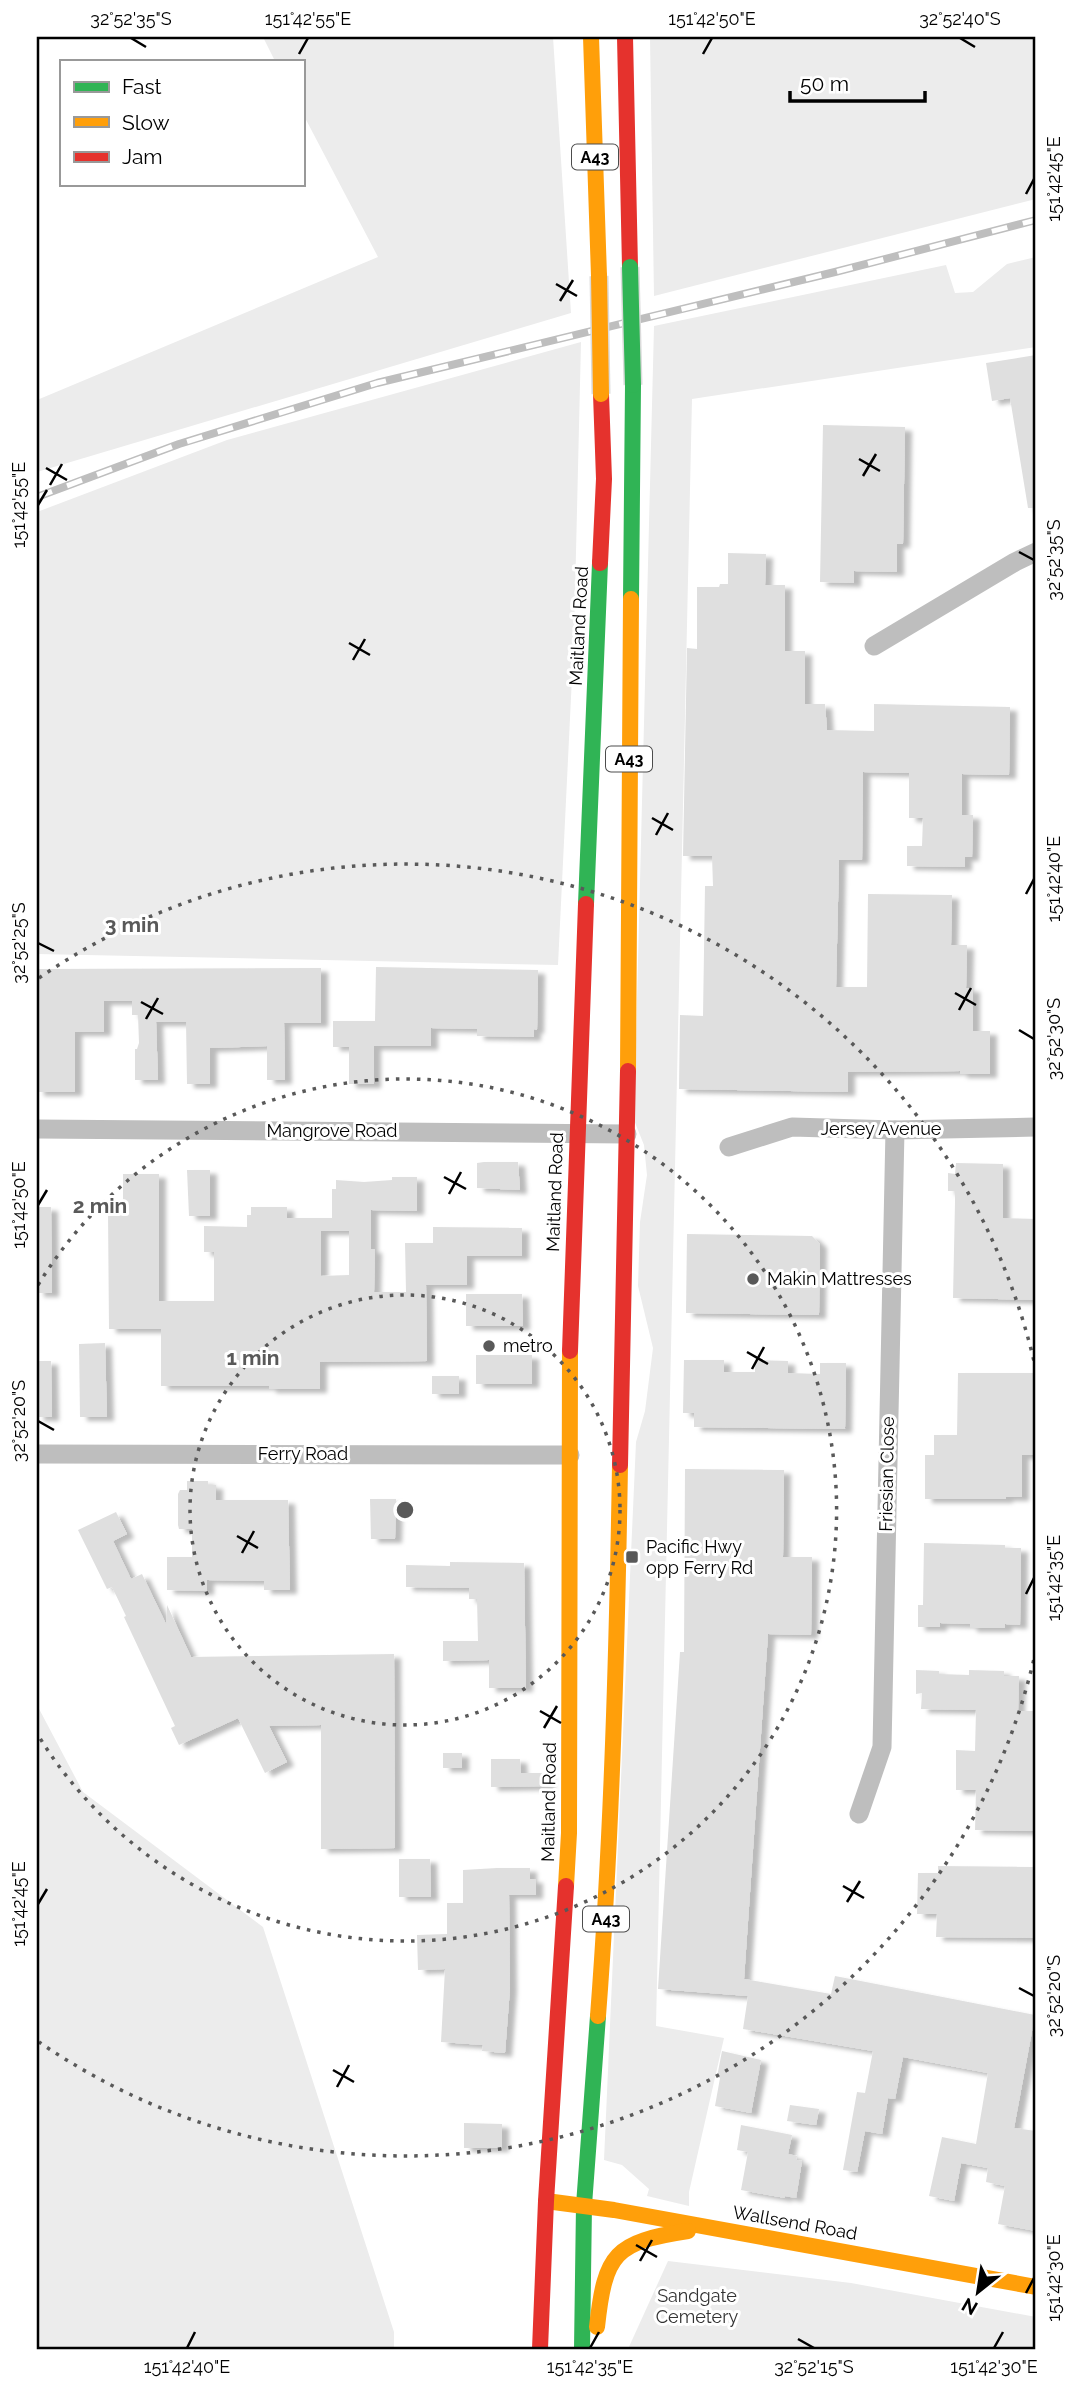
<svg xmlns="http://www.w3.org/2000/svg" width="1073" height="2386" font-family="Raleway,sans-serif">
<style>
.green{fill:#ececec}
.building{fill:#dfdfdf;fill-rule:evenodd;filter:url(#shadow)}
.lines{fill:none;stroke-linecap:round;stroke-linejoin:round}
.street{stroke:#bebebe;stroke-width:19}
.fast{stroke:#30b455;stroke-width:16}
.slow{stroke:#ff9f0a;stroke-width:16}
.jam{stroke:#e5322d;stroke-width:16}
.rail-casing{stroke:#bebebe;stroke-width:8}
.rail{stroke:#fff;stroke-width:5;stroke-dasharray:16;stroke-linecap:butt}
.fast-bridge-casing{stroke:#dbdbdb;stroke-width:19;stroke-linecap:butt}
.slow-bridge-casing{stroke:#dbdbdb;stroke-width:19;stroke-linecap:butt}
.fast-bridge{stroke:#30b455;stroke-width:16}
.slow-bridge{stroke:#ff9f0a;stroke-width:16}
.ticks{fill:none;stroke:#000;stroke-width:2.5}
.ring{fill:none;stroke:#595959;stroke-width:3.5;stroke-dasharray:3.5 7}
.poi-dot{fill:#595959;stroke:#fff;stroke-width:2.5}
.labels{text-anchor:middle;stroke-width:6;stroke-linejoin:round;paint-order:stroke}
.shield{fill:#fff;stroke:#4c4c4c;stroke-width:2}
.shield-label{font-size:16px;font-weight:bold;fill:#000}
.street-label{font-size:18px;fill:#000;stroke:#fff}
.poi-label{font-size:18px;fill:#000;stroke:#fff;text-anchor:start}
.park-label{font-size:18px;fill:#333;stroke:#fff}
.centre{fill:#595959;stroke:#fff;stroke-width:3.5}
.ring-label{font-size:21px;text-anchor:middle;font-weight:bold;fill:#595959;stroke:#fff;stroke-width:6;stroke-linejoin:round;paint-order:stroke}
.neatline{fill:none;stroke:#000;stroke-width:2.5}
.ticks-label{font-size:18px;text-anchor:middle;fill:#000}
</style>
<defs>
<filter id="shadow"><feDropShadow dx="7" dy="4" stdDeviation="2" flood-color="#0004"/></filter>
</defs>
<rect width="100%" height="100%" fill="#fff"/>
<g class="green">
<polygon points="263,37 553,37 571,313 37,472 37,400 378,257 303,114 303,61 275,61"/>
<polygon points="650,37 1036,37 1036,199 654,296"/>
<polygon points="1036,257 1036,347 692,399 656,2026 724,2038 689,2192 689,2206 647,2196 649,2189 622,2165 604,2160 636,1442 645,1411 653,1348 638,1286 640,1222 647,1175 644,1145 634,1120 654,326 946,265 955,293 973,292 1007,264"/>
<polygon points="581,342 574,636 558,965 37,954 37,512 227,440"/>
<polygon points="37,1705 83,1792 263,1927 394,2332 394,2349 37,2349"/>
<polygon points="668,2261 851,2283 1036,2317 1036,2349 628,2349"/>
</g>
<g class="building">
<polygon points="1036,355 1036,508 1028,508 1010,398 992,401 986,363"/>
<polygon points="823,425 905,427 903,544 897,544 897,572 854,571 854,583 820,582"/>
<polygon points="728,553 766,554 765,585 785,585 785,651 805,651 805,704 825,704 827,730 874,731 874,704 1010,707 1009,775 962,774 962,815 973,815 972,857 965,857 965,867 907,866 907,846 922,846 923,818 909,818 909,773 863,772 862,860 839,860 836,987 867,987 868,894 952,895 951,945 967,945 966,988 973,988 973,1031 990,1031 990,1074 960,1074 960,1071 848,1072 848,1092 679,1089 680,1015 703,1016 705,886 713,886 712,856 683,856 687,648 697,649 697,587 719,587 720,584 728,584"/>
<polygon points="376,967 538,970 537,1030 534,1029 534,1037 477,1036 477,1029 431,1028 431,1046 374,1046 374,1084 349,1084 349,1047 333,1047 333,1021 375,1021"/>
<polygon points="321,968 321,1023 284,1023 285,1080 267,1080 267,1046 210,1048 210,1084 187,1084 186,1022 156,1022 158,1080 135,1080 135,1049 137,1049 139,1043 138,1015 132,1015 132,1001 104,1001 104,1032 75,1032 75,1092 37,1092 37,969"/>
<polygon points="484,1162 518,1162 520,1190 477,1188 477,1163"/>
<polygon points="956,1163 1003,1164 1003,1218 1036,1219 1036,1300 953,1298 955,1202 955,1191 948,1191 948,1173 955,1174"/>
<polygon points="187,1170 210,1170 210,1216 189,1216"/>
<path d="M 123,1174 L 159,1174 L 159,1301 L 214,1301 L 214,1252 L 204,1252 L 204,1226 L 247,1227 L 247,1215 L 251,1215 L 251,1207 L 287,1207 L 287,1218 L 332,1218 L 332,1189 L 336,1189 L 336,1180 L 364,1182 L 392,1180 L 392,1177 L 417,1177 L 417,1211 L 371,1210 L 371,1249 L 375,1249 L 374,1292 L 406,1292 L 405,1243 L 433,1243 L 433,1227 L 522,1228 L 522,1256 L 467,1256 L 467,1285 L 426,1285 L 427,1361 L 320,1362 L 320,1389 L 269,1389 L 269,1386 L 161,1386 L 161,1329 L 109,1329 L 108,1212 L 123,1211 ZM 321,1231 L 349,1231 L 349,1275 L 321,1276 Z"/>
<polygon points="37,1207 51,1207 52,1293 37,1293"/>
<polygon points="687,1234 812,1236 820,1244 819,1315 686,1313"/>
<polygon points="466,1294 522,1294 523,1326 466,1326"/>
<polygon points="105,1343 107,1417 80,1417 79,1344"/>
<rect x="476" y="1355" width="56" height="29"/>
<polygon points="684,1360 724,1360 724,1372 755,1372 755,1360 788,1361 788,1373 820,1374 820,1363 846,1363 845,1429 694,1427 694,1413 683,1413"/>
<polygon points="37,1361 51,1361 52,1417 37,1417"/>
<polygon points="958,1373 1036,1373 1036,1455 1022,1455 1022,1497 1006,1497 1006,1499 925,1499 925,1455 934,1455 934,1435 957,1435"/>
<rect x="432" y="1376" width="27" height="18"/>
<polygon points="685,1469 784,1470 783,1557 812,1557 811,1635 768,1634 744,1979 831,1994 835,1976 1035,2015 1014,2128 1036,2131 1036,2231 998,2224 1005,2186 986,2182 988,2168 961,2163 954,2201 929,2196 942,2137 976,2144 988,2073 903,2057 895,2099 888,2098 882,2134 865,2131 857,2172 843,2170 857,2092 865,2093 873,2051 743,2029 748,1996 658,1989 680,1652 684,1652"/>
<polygon points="187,1481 208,1481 208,1485 216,1485 216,1500 288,1500 290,1590 264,1590 264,1581 207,1580 207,1591 167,1590 167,1557 192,1557 192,1529 179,1529 178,1525 178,1494 180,1490 187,1490"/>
<polygon points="370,1499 396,1499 395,1539 371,1539"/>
<polygon points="116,1512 127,1534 113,1541 131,1579 142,1574 166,1624 167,1605 191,1657 394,1654 395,1848 321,1849 321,1725 269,1726 287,1762 265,1773 238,1718 179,1745 171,1728 175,1726 124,1617 126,1616 112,1587 107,1589 78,1530"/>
<polygon points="924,1543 1005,1545 1005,1548 1021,1548 1020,1625 1005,1624 1005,1628 970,1628 970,1624 940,1623 940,1627 918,1627 918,1605 923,1605"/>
<polygon points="450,1562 524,1563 526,1688 489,1688 489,1660 443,1661 443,1641 478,1641 477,1599 469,1599 469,1588 406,1587 406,1565 450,1566"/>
<polygon points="916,1670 939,1671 939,1674 969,1675 969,1670 1004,1671 1004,1676 1019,1676 1018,1711 1036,1711 1036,1831 975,1830 976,1790 956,1790 956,1750 975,1751 976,1710 921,1709 922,1693 916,1694"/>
<rect x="443" y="1753" width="19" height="15"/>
<polygon points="491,1759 520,1759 521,1773 548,1773 548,1786 491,1787"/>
<polygon points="399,1859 430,1859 431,1897 399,1897"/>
<polygon points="938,1866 1036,1867 1036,1938 936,1937 937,1914 917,1914 918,1873 938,1873"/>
<polygon points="497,1868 530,1868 530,1879 536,1879 536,1895 509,1895 510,1988 505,2053 482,2051 483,2045 441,2042 445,1969 418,1970 417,1935 447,1934 447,1903 463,1903 463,1870"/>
<polygon points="722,2051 761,2060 751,2113 715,2106 720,2078 717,2077"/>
<polygon points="790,2105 819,2109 816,2125 787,2121"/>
<polygon points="464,2123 502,2124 502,2148 464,2148"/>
<polygon points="741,2125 792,2135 788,2154 797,2156 796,2160 802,2161 796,2198 785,2196 785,2198 741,2190 748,2152 737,2150"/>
</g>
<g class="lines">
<g class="street">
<polyline points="874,646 1015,562 1036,552"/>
<polyline points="37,1129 627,1134"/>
<polyline points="729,1147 792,1127 895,1130 1036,1127"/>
<polyline points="37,1454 570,1455"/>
<polyline points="859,1814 882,1747 895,1130"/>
</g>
<g class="fast">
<polyline points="631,599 633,385"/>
<polyline points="586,904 600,563"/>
<polyline points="582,2349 584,2205 598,2016"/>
</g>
<g class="slow">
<polyline points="591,37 599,276"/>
<polyline points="628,1071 631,599"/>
<polyline points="566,1886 569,1833 570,1351"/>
<path d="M 598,2016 C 612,1832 617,1649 620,1465"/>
<polyline points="546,2201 614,2210 1036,2287"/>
<path d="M 597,2327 C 605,2253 615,2242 688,2231"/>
</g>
<g class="jam">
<polyline points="625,37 630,267"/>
<polyline points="600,563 604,479 601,394"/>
<polyline points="570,1351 586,904"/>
<polyline points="620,1465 628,1071"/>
<polyline points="540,2349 546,2201 566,1886"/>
</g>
<g class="rail-casing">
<polyline id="rail" points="37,497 179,444 377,383 835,272 1036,220"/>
</g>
<use href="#rail" class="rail"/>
<g class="fast-bridge-casing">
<polyline id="fast-bridge" points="630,267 633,385"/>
</g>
<g class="slow-bridge-casing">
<polyline id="slow-bridge" points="599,276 601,394"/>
</g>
<use href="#fast-bridge" class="fast-bridge"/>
<use href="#slow-bridge" class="slow-bridge"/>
</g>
<path class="ticks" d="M 131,38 L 146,47M 960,38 L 975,47M 299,54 L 308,38M 703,54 L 712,38M 1026,194 L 1034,179M 556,284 L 577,296M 560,301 L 573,280M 859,459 L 880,471M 46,468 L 67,480M 863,476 L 876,454M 50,485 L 62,464M 38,505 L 47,490M 1019,552 L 1034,560M 349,643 L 370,655M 353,660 L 365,639M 652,818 L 673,830M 656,835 L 668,813M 1026,894 L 1034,879M 38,943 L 54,951M 955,993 L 976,1005M 141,1002 L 163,1014M 959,1010 L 971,988M 146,1019 L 158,998M 1019,1030 L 1034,1039M 444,1177 L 466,1189M 449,1194 L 461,1172M 38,1205 L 47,1190M 747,1352 L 768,1364M 752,1369 L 764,1347M 38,1421 L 54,1430M 237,1536 L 258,1548M 242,1553 L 254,1531M 1026,1594 L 1034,1578M 540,1711 L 561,1723M 544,1728 L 557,1706M 843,1886 L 864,1898M 847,1902 L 860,1881M 38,1904 L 47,1889M 1019,1988 L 1034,1996M 333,2070 L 354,2082M 337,2087 L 349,2065M 636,2245 L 657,2257M 640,2261 L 652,2240M 1026,2293 L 1034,2278M 798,2339 L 814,2348M 187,2348 L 195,2332M 590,2348 L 599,2332M 994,2348 L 1003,2332"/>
<g class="ring">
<circle cx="405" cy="1510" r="215"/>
<path d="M38 1285A431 431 0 1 1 38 1735"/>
<path d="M1036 1650A646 646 0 0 1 39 2042M39 978A646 646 0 0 1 1036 1370"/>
</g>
<g class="poi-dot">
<circle cx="753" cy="1279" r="7"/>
<circle cx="489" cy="1346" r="7"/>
<rect x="625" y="1550" width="14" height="14" rx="3.5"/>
</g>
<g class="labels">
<g class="shield">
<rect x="572" y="144.5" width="46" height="25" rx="5"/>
<rect x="606" y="746.5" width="46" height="25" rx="5"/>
<rect x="583" y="1906.5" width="46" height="25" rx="5"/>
</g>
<g class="shield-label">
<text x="595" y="163">A43</text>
<text x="629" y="765">A43</text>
<text x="606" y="1925">A43</text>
</g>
<g class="street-label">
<text transform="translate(579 626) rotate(-87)" y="6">Maitland Road</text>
<text x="881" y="1135">Jersey Avenue</text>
<text x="332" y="1137">Mangrove Road</text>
<text transform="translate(555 1192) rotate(-88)" y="6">Maitland Road</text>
<text x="303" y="1460">Ferry Road</text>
<text transform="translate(887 1474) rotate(-89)" y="6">Friesian Close</text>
<text transform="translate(549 1802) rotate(-89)" y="6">Maitland Road</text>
<text transform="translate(795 2223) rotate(10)" y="6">Wallsend Road</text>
</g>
<g class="poi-label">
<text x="767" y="1285">Makin Mattresses</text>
<text x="503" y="1352">metro</text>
<text x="646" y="1553">Pacific Hwy<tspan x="646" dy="21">opp Ferry Rd</tspan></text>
</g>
<g class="park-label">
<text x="697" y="2302">Sandgate<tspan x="697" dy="21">Cemetery</tspan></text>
</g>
</g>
<circle cx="405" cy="1510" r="10" class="centre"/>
<g class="ring-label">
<text x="132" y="932">3 min</text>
<text x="100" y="1213">2 min</text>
<text x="253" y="1365">1 min</text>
</g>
<rect width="1073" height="2386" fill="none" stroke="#ffffff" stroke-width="77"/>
<rect x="60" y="60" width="245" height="126" fill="#ffffff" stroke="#999999" stroke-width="2"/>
<rect x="74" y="82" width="35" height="10" fill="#30b455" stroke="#999999" stroke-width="2"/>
<text x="122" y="94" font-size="21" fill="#000000">Fast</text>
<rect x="74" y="117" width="35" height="10" fill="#ff9f0a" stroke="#999999" stroke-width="2"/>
<text x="122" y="130" font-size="21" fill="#000000">Slow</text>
<rect x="74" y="152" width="35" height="10" fill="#e5322d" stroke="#999999" stroke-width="2"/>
<text x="122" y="164" font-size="21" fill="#000000">Jam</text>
<g transform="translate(978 2292) rotate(210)" stroke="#ffffff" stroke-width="5" paint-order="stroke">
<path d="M0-5L12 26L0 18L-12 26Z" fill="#000000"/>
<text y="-10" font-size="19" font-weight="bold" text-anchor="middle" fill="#000000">N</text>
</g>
<path d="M790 91v10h135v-10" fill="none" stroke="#000000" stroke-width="3.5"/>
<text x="800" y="91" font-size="21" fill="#000000" stroke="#ffffff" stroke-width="5" paint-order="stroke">50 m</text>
<rect x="38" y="38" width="996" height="2310" class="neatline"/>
<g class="ticks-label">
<text x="131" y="25">32°52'35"S</text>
<text x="308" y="25">151°42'55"E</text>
<text x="712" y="25">151°42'50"E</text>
<text x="960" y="25">32°52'40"S</text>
<text transform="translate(1054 179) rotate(-90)" y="6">151°42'45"E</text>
<text transform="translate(19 505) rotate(-90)" y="6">151°42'55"E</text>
<text transform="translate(1054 560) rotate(-90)" y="6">32°52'35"S</text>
<text transform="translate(1054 879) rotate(-90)" y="6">151°42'40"E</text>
<text transform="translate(19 943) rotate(-90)" y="6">32°52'25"S</text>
<text transform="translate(1054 1039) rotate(-90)" y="6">32°52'30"S</text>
<text transform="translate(19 1205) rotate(-90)" y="6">151°42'50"E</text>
<text transform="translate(19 1421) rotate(-90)" y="6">32°52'20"S</text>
<text transform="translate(1054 1578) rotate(-90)" y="6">151°42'35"E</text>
<text transform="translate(19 1904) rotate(-90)" y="6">151°42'45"E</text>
<text transform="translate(1054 1996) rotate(-90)" y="6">32°52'20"S</text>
<text transform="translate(1054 2278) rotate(-90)" y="6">151°42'30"E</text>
<text x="187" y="2373">151°42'40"E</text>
<text x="590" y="2373">151°42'35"E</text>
<text x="814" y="2373">32°52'15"S</text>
<text x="994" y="2373">151°42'30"E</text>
</g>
</svg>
